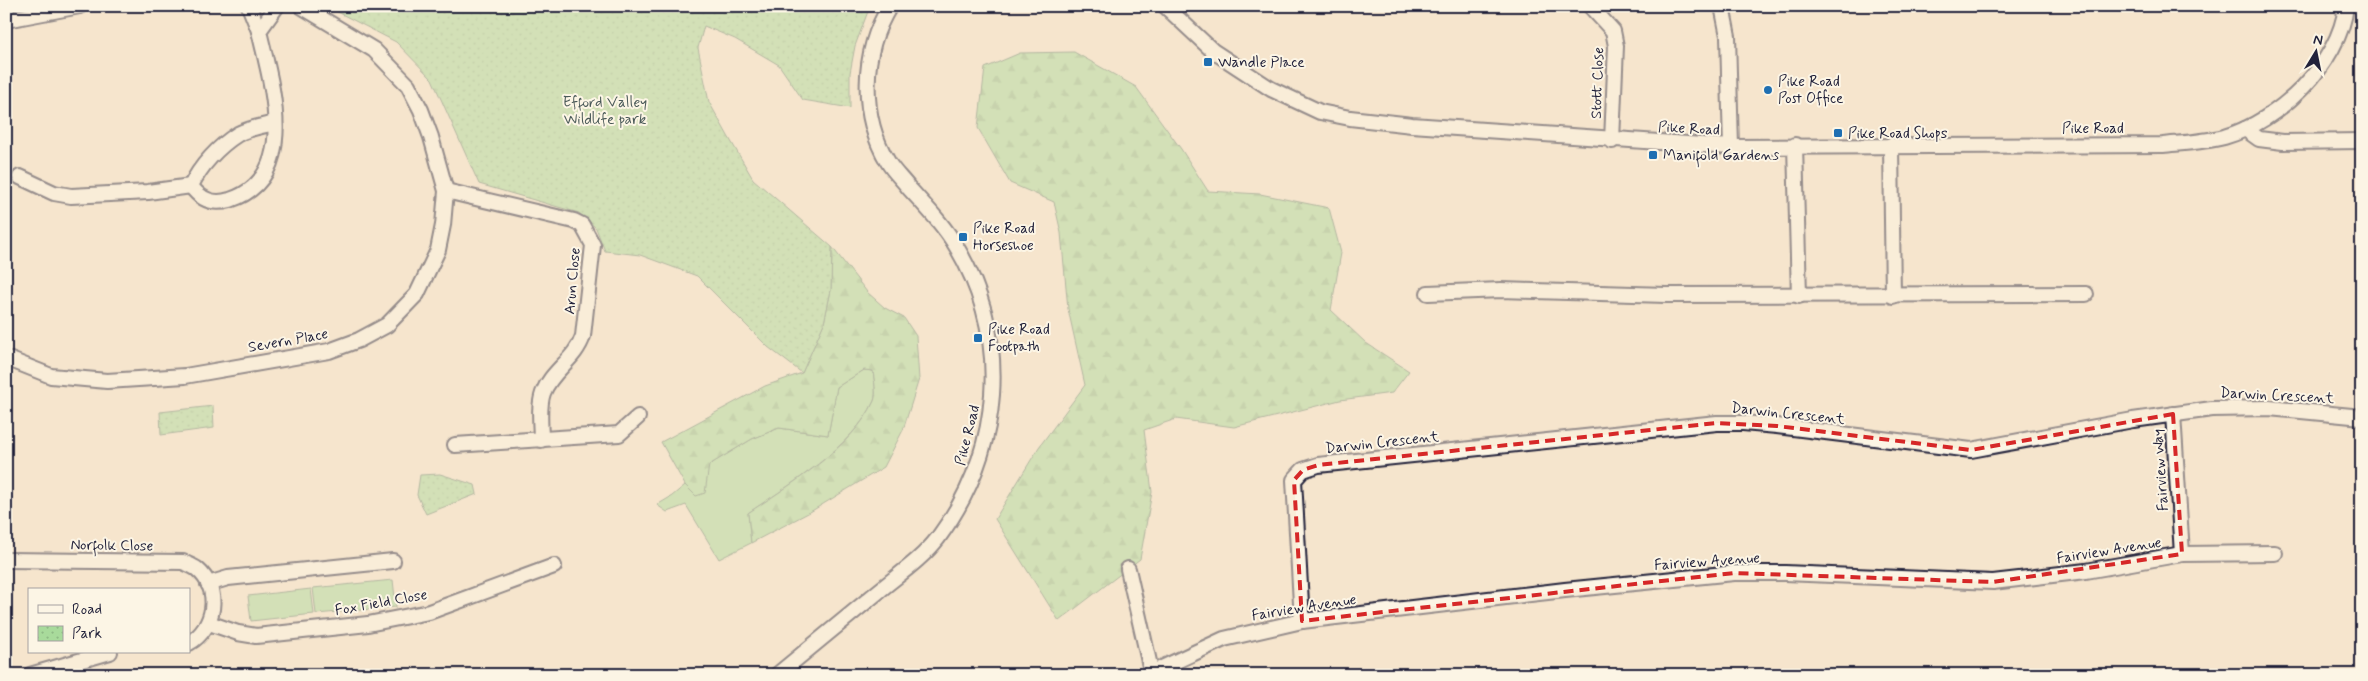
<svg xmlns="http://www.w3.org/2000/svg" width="2368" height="681" font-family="Mynerve,sans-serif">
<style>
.grass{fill:#a8da9b;stroke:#657e6b}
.forest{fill:url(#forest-firs);stroke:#657e6b}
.park{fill:url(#park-dots);stroke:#657e6b}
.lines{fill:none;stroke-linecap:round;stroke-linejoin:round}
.street-casing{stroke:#22223b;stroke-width:18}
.street{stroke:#fcf5e5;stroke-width:14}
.marked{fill:none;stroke:#d62828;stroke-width:4;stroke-dasharray:10 6;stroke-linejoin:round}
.poi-dot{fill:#1f6fb2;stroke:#fcf5e5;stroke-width:2}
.labels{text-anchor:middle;stroke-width:4;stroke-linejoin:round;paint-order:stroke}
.poi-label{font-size:15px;fill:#22223b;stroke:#fcf5e5;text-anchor:start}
.street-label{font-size:15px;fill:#22223b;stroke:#fcf5e5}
.park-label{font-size:15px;fill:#4a5958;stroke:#fcf5e5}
</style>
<defs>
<pattern id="forest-firs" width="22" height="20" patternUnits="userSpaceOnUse" patternTransform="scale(1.25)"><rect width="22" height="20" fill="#a8da9b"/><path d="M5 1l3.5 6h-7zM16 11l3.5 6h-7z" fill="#90bb86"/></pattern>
<pattern id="park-dots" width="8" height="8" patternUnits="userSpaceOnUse" patternTransform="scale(1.25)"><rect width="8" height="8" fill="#a8da9b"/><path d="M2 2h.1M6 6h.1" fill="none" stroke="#90bb86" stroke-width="1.8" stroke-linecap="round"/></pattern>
</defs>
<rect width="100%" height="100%" fill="#f5e5cd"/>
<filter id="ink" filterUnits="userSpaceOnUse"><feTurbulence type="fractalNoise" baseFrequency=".02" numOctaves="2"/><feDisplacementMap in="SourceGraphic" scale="10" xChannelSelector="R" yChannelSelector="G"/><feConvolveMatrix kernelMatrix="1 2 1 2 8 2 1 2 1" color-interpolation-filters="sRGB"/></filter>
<g filter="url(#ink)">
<g class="grass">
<path d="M 864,370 L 873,371 C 874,379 877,394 874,401 C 854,446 788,486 748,513 L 751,543 L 719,559 L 686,505 L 667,512 L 657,505 L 672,496 L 685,485 L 696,495 L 709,465 L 752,439 L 779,428 L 828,435 L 837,387 Z"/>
<polygon points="393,580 396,607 316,614 313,588"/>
<polygon points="311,589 314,614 251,621 248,596"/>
</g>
<g class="forest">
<polygon points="1074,52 1136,87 1181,149 1208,191 1260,194 1329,208 1341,253 1331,310 1366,343 1409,371 1392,393 1340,400 1234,427 1176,419 1144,430 1152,492 1140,559 1059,621 995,519 1039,447 1085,385 1068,309 1061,233 1054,202 1010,183 978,128 985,68 1020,53"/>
<path d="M 832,247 L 867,292 L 885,308 L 904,318 L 916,336 L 919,379 L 903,430 L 884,467 L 810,512 L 751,543 L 748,513 C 788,486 854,447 874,401 C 877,394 874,379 873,371 L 864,370 L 837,387 L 828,435 L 779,428 L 752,439 L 709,465 L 705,493 L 696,496 L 685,485 L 661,442 L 765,386 L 802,373 L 824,323 L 831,290 Z"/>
</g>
<g class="park">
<polygon points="326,6 870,6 855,46 850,73 850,108 803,100 779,65 735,39 704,26 698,48 709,102 728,136 753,179 832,247 831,290 824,323 802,373 768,347 697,276 640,255 605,251 596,228 579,213 479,184 432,79 396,42"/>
<polygon points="213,406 214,428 161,435 160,412"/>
<polygon points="440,474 475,485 477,494 426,514 417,495 420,475"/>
</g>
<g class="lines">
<g class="street-casing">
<g id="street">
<polyline points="249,6 259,31"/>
<path d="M 1165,6 L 1213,51 L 1271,89 L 1320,112 L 1350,118 L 1412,125 L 1731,147 L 2163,145 C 2183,143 2204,142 2224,137 C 2278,122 2340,63 2346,6"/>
<polyline points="1590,6 1613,31 1616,46 1612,141"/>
<polyline points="1722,6 1728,36 1731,147"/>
<polyline points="6,20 80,6"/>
<path d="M 275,123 C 263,126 249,128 238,134 C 219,146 200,166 191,186 C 201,200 213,205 230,200 C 301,177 271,83 259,31 L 277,6"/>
<polyline points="2245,129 2259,139 2283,142 2362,141"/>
<polyline points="1795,145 1799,296"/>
<polyline points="1891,145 1893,296"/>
<polyline points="20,177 54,193 71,196 148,192 191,186"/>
<path d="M 446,191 L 574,221 L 582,225 L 593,245 L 583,336 C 576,359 551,371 543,393 C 538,407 541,426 541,440"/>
<polyline points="1428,293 1501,290 1666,295 2086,294"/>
<polyline points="6,358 51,376 107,381 185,376 329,351 359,340 387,325 417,294 438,250 443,225 446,191 431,137 421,110 408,85 374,50 301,6"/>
<polyline points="2173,414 2182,554"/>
<polyline points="455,445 619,434 638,417"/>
<path d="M 6,560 L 183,562 C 187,564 193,566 197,569 C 222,590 215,628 189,643"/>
<polyline points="1128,569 1152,675"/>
<polyline points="208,584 228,578 393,561"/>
<polyline points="1302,621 1294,480 1303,470 1318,465 1717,423 1743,423 1777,426 1971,450 2133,420 2212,409 2269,408 2362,417"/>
<polyline points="209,623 238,633 256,636 368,624 429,612 554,566"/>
<polyline points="1151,673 1224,639 1302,621 1565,590 1734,573 1785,573 1993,582 2086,571 2182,554 2275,553"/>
<polyline points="30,675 110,652"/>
<path d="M 777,675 C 811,647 845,619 879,591 C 898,575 922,559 938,538 C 1002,451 1012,340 956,246 C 943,224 925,206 908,187 C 902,179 893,171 888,162 C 860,116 861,52 890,6"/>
</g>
</g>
<use href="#street" class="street"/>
</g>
</g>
<path d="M0 0H2368V681H0ZM 2173,414 L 2182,554 L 1993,582 L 1734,573 L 1302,621 L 1294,480 L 1303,470 L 1318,465 L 1717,423 L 1777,426 L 1971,450 Z" fill="#f5e5cd" fill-opacity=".55" fill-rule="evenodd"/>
<path class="marked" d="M 2173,414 L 2182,554 L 1993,582 L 1734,573 L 1302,621 L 1294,480 L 1303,470 L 1318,465 L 1717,423 L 1777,426 L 1971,450 Z"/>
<g class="poi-dot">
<rect x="1203" y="57" width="10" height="10" rx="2.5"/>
<circle cx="1768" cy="90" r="5"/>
<rect x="1833" y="128" width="10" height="10" rx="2.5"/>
<rect x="1648" y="150" width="10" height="10" rx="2.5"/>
<rect x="958" y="232" width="10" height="10" rx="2.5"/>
<rect x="973" y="333" width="10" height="10" rx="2.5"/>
</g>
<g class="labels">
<g class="poi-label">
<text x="1218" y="67">Wandle Place</text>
<text x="1778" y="86">Pike Road<tspan x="1778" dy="17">Post Office</tspan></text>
<text x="1848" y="138">Pike Road Shops</text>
<text x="1663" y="160">Manifold Gardens</text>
<text x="973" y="233">Pike Road<tspan x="973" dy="17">Horseshoe</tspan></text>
<text x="988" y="334">Pike Road<tspan x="988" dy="17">Footpath</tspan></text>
</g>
<g class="street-label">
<text transform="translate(1597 83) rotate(-88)" y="5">Stott Close</text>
<text transform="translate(1689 128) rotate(3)" y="5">Pike Road</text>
<text x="2093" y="133">Pike Road</text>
<text transform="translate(572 281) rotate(-85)" y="5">Arun Close</text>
<text transform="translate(288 340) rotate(-10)" y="5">Severn Place</text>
<text transform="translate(2277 395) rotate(3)" y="5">Darwin Crescent</text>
<text transform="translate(1788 413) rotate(6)" y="5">Darwin Crescent</text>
<text transform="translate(967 435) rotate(-76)" y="5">Pike Road</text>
<text transform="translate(1382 442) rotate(-6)" y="5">Darwin Crescent</text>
<text transform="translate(2160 470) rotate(-94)" y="5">Fairview Way</text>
<text transform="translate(112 545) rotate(1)" y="5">Norfolk Close</text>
<text transform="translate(2109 550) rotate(-9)" y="5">Fairview Avenue</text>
<text transform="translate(1707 561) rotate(-4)" y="5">Fairview Avenue</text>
<text transform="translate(381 602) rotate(-10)" y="5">Fox Field Close</text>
<text transform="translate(1304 607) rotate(-9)" y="5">Fairview Avenue</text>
</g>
<g class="park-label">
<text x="605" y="107">Efford Valley<tspan x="605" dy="17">Wildlife park</tspan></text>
</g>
</g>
<rect width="2368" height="681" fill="none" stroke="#fcf5e5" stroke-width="25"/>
<rect x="12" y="12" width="2343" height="656" fill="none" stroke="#22223b" stroke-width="2" filter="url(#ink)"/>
<rect x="28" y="588" width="162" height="65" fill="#fcf5e5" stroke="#a5a1a1"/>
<rect x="38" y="605" width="25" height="8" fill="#fcf5e5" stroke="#a5a1a1"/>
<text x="72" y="614" font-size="15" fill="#22223b">Road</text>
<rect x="38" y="626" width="25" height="15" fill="url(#park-dots)" stroke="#a5a1a1"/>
<text x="72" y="638" font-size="15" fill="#22223b">Park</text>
<g transform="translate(2316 52) rotate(10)" stroke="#fcf5e5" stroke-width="4" paint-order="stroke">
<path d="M0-4L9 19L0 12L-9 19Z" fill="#22223b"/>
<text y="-8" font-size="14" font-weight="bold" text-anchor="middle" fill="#22223b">N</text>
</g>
</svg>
